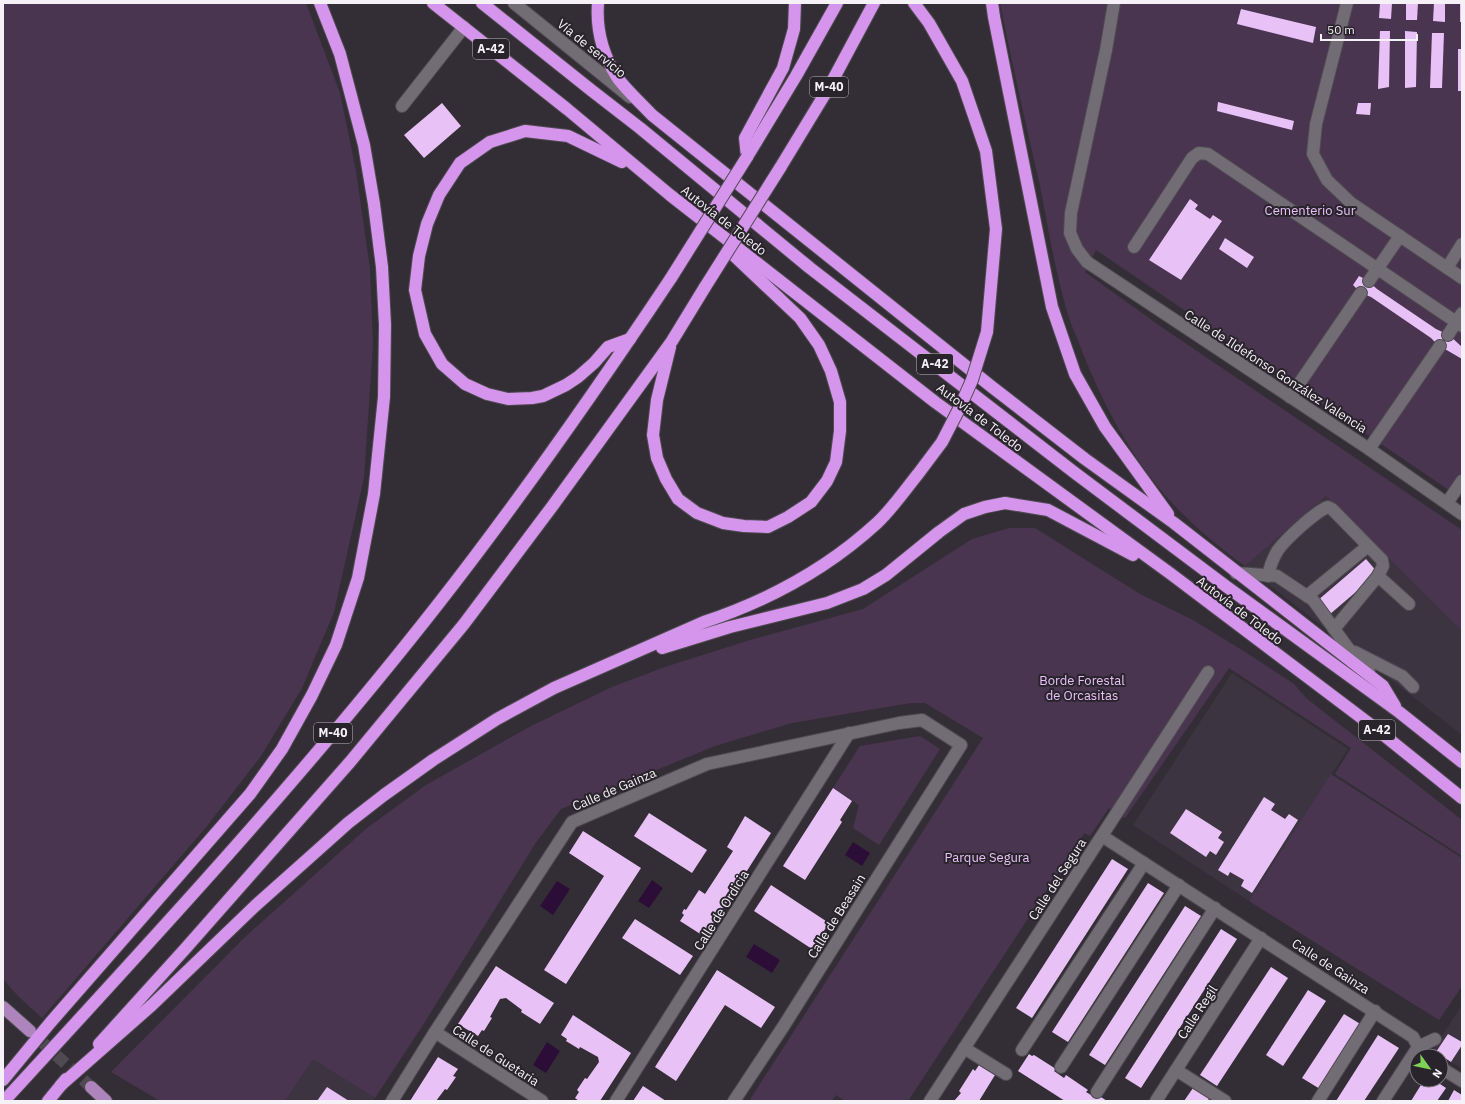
<svg xmlns="http://www.w3.org/2000/svg" width="1465" height="1104" font-family="'IBM Plex Sans',sans-serif">
<style>
.built{fill:#3d3441}
.green{fill:#4a3551}
.water{fill:#2c0d37}
.building{fill:#e8c2f6}
.lines{fill:none;stroke-linecap:round;stroke-linejoin:round}
.major-tunnel{stroke:#504b52;stroke-width:12;stroke-dasharray:12 6;stroke-linecap:butt}
.minor-casing{stroke:#4f4b50;stroke-width:14}
.major-casing{stroke:#4f4b50;stroke-width:14}
.highway-casing{stroke:#4f4b50;stroke-width:14}
.minor{stroke:#726c74;stroke-width:12}
.major{stroke:#ad85bc;stroke-width:12}
.highway{stroke:#d595ec;stroke-width:12}
.highway-bridge-casing{stroke:#4f4b50;stroke-width:14;stroke-linecap:butt}
.highway-bridge{stroke:#d595ec;stroke-width:12}
.labels{text-anchor:middle;stroke-width:4;stroke-linejoin:round;paint-order:stroke}
.shield{fill:#29242b;stroke:#b8b4b9;stroke-width:1}
.shield-label{font-size:12px;font-weight:bold;fill:#f5f1f6}
.street-label{font-size:13px;fill:#f5f1f6;stroke:#29242b}
.park-label{font-size:13px;fill:#e9c0f9;stroke:#29242b}
</style>
<rect width="100%" height="100%" fill="#332e35"/>
<g class="built">
<polygon points="1326,496 1462,631 1462,735 1245,566"/>
<polygon points="1232,673 1348,749 1249,901 1133,825"/>
<polygon points="1462,1005 1462,1069 1433,1050"/>
<polygon points="313,1058 375,1098 373,1101 285,1101"/>
</g>
<g class="green">
<polygon points="3,3 306,3 340,93 356,171 370,269 373,344 364,478 334,612 302,688 261,756 207,826 42,1018 18,996 3,979"/>
<path d="M 1000,3 L 1462,3 L 1462,499 L 1096,250 L 1085,272 L 1160,326 L 1462,530 L 1462,631 L 1326,496 L 1245,566 C 1220,548 1197,529 1175,506 C 1132,461 1101,401 1079,343 C 1074,330 1068,318 1065,304 C 1054,265 1048,226 1040,186 C 1026,125 1012,64 1000,3 Z"/>
<polygon points="1009,528 1035,528 1140,594 1193,620 1242,650 1294,684 1306,698 1462,820 1462,856 1335,774 1351,748 1229,668 1125,818 1109,808 1090,836 1084,833 1083,835 908,1101 845,1101 836,1095 832,1101 749,1101 983,738 925,703 911,703 792,723 715,746 561,809 535,844 423,1025 375,1098 313,1059 285,1101 160,1101 111,1072 244,938 367,828 426,785 531,726 612,687 665,667 750,640 863,609 972,539"/>
<polygon points="920,736 940,749 879,845 853,828 859,805 833,788 860,746"/>
<polygon points="1331,774 1462,858 1462,986 1439,1020 1249,901"/>
</g>
<g class="water">
<polygon points="853,842 870,853 862,866 845,855"/>
<polygon points="652,880 663,888 649,908 638,901"/>
<polygon points="557,881 570,889 553,915 540,906"/>
<polygon points="754,944 780,960 772,973 746,957"/>
<polygon points="547,1042 560,1051 546,1073 533,1065"/>
</g>
<g class="building">
<polygon points="1380,3 1392,3 1391,19 1379,18"/>
<polygon points="1406,3 1418,3 1417,20 1406,20"/>
<polygon points="1434,3 1445,3 1445,22 1433,21"/>
<rect x="1460" y="3" width="2" height="19"/>
<polygon points="1241,9 1316,27 1313,43 1237,24"/>
<polygon points="1380,31 1390,31 1389,87 1378,89"/>
<polygon points="1405,31 1417,32 1416,87 1405,88"/>
<polygon points="1432,33 1444,33 1442,88 1430,88"/>
<rect x="1458" y="49" width="4" height="42"/>
<polygon points="1218,102 1294,121 1292,130 1217,111"/>
<polygon points="442,103 461,126 424,158 404,135"/>
<polygon points="1358,103 1371,103 1370,115 1356,114"/>
<polygon points="1190,199 1198,205 1195,209 1210,219 1213,215 1222,221 1181,280 1149,260"/>
<polygon points="1225,238 1254,257 1247,268 1219,249"/>
<polygon points="1359,276 1367,280 1377,289 1436,329 1449,335 1462,347 1462,359 1438,345 1431,338 1371,297 1361,293 1353,285"/>
<polygon points="1366,559 1378,573 1329,615 1317,601"/>
<polygon points="833,788 852,801 840,820 842,822 805,880 783,866"/>
<polygon points="1264,797 1275,804 1271,810 1285,819 1289,814 1298,820 1252,893 1241,886 1244,880 1230,872 1228,876 1218,870"/>
<polygon points="1186,809 1222,832 1218,838 1224,842 1216,855 1210,851 1206,857 1170,833"/>
<polygon points="649,813 707,850 692,873 634,836"/>
<polygon points="745,816 771,833 705,937 680,921 684,915 682,913 684,909 686,910 699,890 705,894 733,851 727,847"/>
<polygon points="583,831 641,868 566,984 544,970 604,876 569,853"/>
<polygon points="1112,859 1128,869 1032,1018 1016,1008"/>
<polygon points="1148,883 1164,893 1068,1042 1052,1032"/>
<polygon points="771,885 829,923 812,949 754,911"/>
<polygon points="1185,906 1201,916 1105,1065 1089,1055"/>
<polygon points="635,919 693,956 680,975 622,938"/>
<polygon points="1221,929 1237,939 1141,1088 1125,1078"/>
<polygon points="496,966 554,1003 540,1024 521,1012 522,1010 506,998 500,999 490,1017 492,1018 484,1031 482,1030 478,1036 458,1024"/>
<polygon points="1271,967 1288,978 1217,1086 1200,1075"/>
<polygon points="717,970 775,1007 761,1028 725,1005 676,1081 655,1067"/>
<polygon points="1308,990 1326,1001 1283,1066 1266,1055"/>
<polygon points="1344,1014 1362,1025 1320,1089 1302,1078"/>
<polygon points="573,1015 631,1053 600,1101 579,1101 575,1098 579,1092 577,1090 585,1078 587,1079 599,1062 598,1057 580,1047 579,1049 566,1041 567,1039 561,1035"/>
<polygon points="1448,1034 1462,1042 1462,1045 1451,1062 1436,1052"/>
<polygon points="1378,1035 1399,1048 1364,1101 1336,1101"/>
<polygon points="1029,1054 1032,1056 1034,1055 1056,1069 1054,1071 1064,1078 1066,1075 1088,1090 1086,1092 1096,1098 1098,1095 1107,1101 1065,1101 1018,1071"/>
<polygon points="438,1057 458,1069 453,1076 456,1077 447,1090 445,1089 436,1101 410,1101"/>
<polygon points="979,1065 995,1075 979,1101 954,1101 961,1093 959,1091 973,1069 975,1071"/>
<polygon points="1424,1080 1434,1080 1446,1088 1437,1101 1411,1101"/>
<polygon points="643,1086 666,1101 633,1101"/>
<polygon points="327,1087 349,1101 317,1101"/>
<polygon points="1193,1088 1209,1098 1208,1101 1184,1101"/>
<polygon points="1454,1090 1462,1095 1462,1101 1448,1101"/>
</g>
<g class="lines">
<polyline class="major-tunnel" points="30,1031 91,1087"/>
<g class="minor-casing">
<g id="minor">
<polyline points="514,3 630,97"/>
<polyline points="1114,3 1106,50 1071,213 1070,233 1077,249 1087,262 1369,449 1462,514"/>
<polyline points="1347,3 1316,124 1313,154 1327,180 1351,203 1462,278"/>
<polyline points="402,106 464,27"/>
<polyline points="1134,247 1192,158 1199,153 1208,154 1462,326"/>
<polyline points="1447,268 1462,244"/>
<polyline points="1369,281 1400,236"/>
<polyline points="1448,335 1462,313"/>
<polyline points="1290,397 1361,293"/>
<polyline points="1369,449 1440,346"/>
<polyline points="1447,503 1462,481"/>
<polyline points="1236,573 1277,576 1313,600 1348,648 1369,671"/>
<path d="M 1268,576 C 1270,566 1273,558 1278,550 C 1286,539 1316,511 1328,507 L 1332,509 L 1382,560 L 1383,566 L 1378,576 L 1334,629"/>
<polyline points="1378,576 1409,604"/>
<polyline points="1307,596 1368,546"/>
<polyline points="1355,652 1402,676 1413,687"/>
<polyline points="1102,836 1413,1037 1423,1056"/>
<polyline points="435,1032 542,1101"/>
<polyline points="964,1048 1006,1074"/>
<polyline points="1022,1050 1144,863"/>
<polyline points="1061,1067 1179,885"/>
<polyline points="1441,1068 1462,1081"/>
<polyline points="1176,1070 1225,1101"/>
<polyline points="1097,1092 1215,908"/>
<polyline points="392,1101 435,1032 572,822 707,764 899,723 922,720 961,745 783,1027 734,1101"/>
<polyline points="616,1101 849,733"/>
<polyline points="930,1101 1208,672"/>
<polyline points="1156,1101 1261,938"/>
<polyline points="1318,1101 1375,1011"/>
<polyline points="1383,1101 1418,1047 1435,1039"/>
</g>
</g>
<g class="major-casing">
<g id="major">
<polyline points="3,1007 30,1031"/>
<polyline points="91,1087 106,1101"/>
</g>
</g>
<g class="highway-casing">
<g id="highway">
<polyline points="433,3 567,109 670,195 935,402 1171,574 1375,728 1462,798"/>
<polyline points="482,3 591,90 640,128 810,268 1075,473 1227,587 1399,712 1462,762"/>
<path d="M 598,3 C 596,29 603,55 617,77 C 625,89 642,104 652,115 L 992,387 L 1085,459 L 1174,523 L 1383,686 L 1395,706"/>
<polyline points="914,3 929,23 962,81 986,151 996,229 987,332"/>
<polyline points="992,3 994,17 1052,307 1075,374 1105,427 1168,514"/>
<polyline points="747,157 796,76 837,3"/>
<polyline points="747,157 745,138 783,68 794,29 795,3"/>
<polyline points="622,162 568,136 525,131 490,142 460,163 439,195 427,224 419,256 415,290 425,334 442,364 465,384 487,394 508,399 532,398 543,396 566,385 578,377 594,363 608,347 630,339"/>
<polyline points="780,168 828,89 874,3"/>
<polyline points="670,347 657,400 653,435 657,458 666,479 678,499 697,513 723,523 744,526 768,527 788,517 811,502 827,481 836,462 840,431 840,402 831,371 819,345 800,318 728,250"/>
<polyline points="662,648 730,627 827,603 863,589 886,575 939,532 964,514 985,507 1005,503 1048,510 1133,555"/>
<polyline points="99,1044 185,949 350,762 464,624 551,508 672,341 705,287"/>
<polyline points="3,1080 50,1023 250,794 282,749 312,695 336,645 358,578 374,494 384,397 385,325 382,267 374,204 364,145 340,54 320,3"/>
<path d="M 61,1085 L 152,1005 L 255,906 L 310,857 L 348,823 L 384,795 L 433,760 L 497,719 L 554,688 L 704,622 C 767,601 828,568 877,523 C 892,509 905,490 918,474"/>
<path d="M 4,1101 C 153,939 303,777 439,603 C 521,498 597,389 671,278"/>
<polyline points="48,1101 66,1079"/>
</g>
</g>
<use href="#minor" class="minor"/>
<use href="#major" class="major"/>
<use href="#highway" class="highway"/>
<g class="highway-bridge-casing">
<g id="highway-bridge">
<polyline points="671,278 747,157"/>
<polyline points="705,287 780,168"/>
<polyline points="918,474 942,442 960,407 972,380 987,332"/>
</g>
</g>
<use href="#highway-bridge" class="highway-bridge"/>
</g>
<g class="labels">
<g class="shield">
<rect x="473" y="39" width="36" height="20" rx="3"/>
<rect x="810" y="77" width="38" height="20" rx="3"/>
<rect x="917" y="354" width="36" height="20" rx="3"/>
<rect x="1359" y="720" width="36" height="20" rx="3"/>
<rect x="314" y="723" width="38" height="20" rx="3"/>
</g>
<g class="shield-label">
<text x="491" y="53">A-42</text>
<text x="829" y="91">M-40</text>
<text x="935" y="368">A-42</text>
<text x="1377" y="734">A-42</text>
<text x="333" y="737">M-40</text>
</g>
<g class="street-label">
<text transform="translate(592 48) rotate(39)" y="5">Vía de servicio</text>
<text transform="translate(724 220) rotate(38)" y="5">Autovía de Toledo</text>
<text transform="translate(1276 371) rotate(33)" y="5">Calle de Ildefonso González Valencia</text>
<text transform="translate(980 417) rotate(37)" y="5">Autovía de Toledo</text>
<text transform="translate(1240 610) rotate(37)" y="5">Autovía de Toledo</text>
<text transform="translate(614 789) rotate(-23)" y="5">Calle de Gainza</text>
<text transform="translate(1057 879) rotate(-57)" y="5">Calle del Segura</text>
<text transform="translate(721 910) rotate(-58)" y="5">Calle de Ordicia</text>
<text transform="translate(836 916) rotate(-58)" y="5">Calle de Beasain</text>
<text transform="translate(1331 966) rotate(33)" y="5">Calle de Gainza</text>
<text transform="translate(1197 1012) rotate(-57)" y="5">Calle Regil</text>
<text transform="translate(496 1055) rotate(33)" y="5">Calle de Guetaria</text>
</g>
<g class="park-label">
<text x="1310" y="215">Cementerio Sur</text>
<text x="1082" y="685">Borde Forestal<tspan x="1082" dy="15">de Orcasitas</tspan></text>
<text x="987" y="862">Parque Segura</text>
</g>
</g>
<rect width="1465" height="1104" fill="none" stroke="#f5f1f6" stroke-width="8"/>
<g transform="translate(1429 1068) rotate(123)"><circle r="19" fill="#29242b" stroke="#7b767c"/>
<path d="M0-3L7 15L0 10L-7 15Z" fill="#7dd154"/>
<text y="-6" font-size="11" font-weight="bold" text-anchor="middle" fill="#f5f1f6">N</text>
</g>
<path d="M1321 34v6h96v-6" fill="none" stroke="#f5f1f6" stroke-width="2"/>
<text x="1327" y="34" font-size="12" fill="#f5f1f6" stroke="#29242b" stroke-width="3" paint-order="stroke">50 m</text>
</svg>
